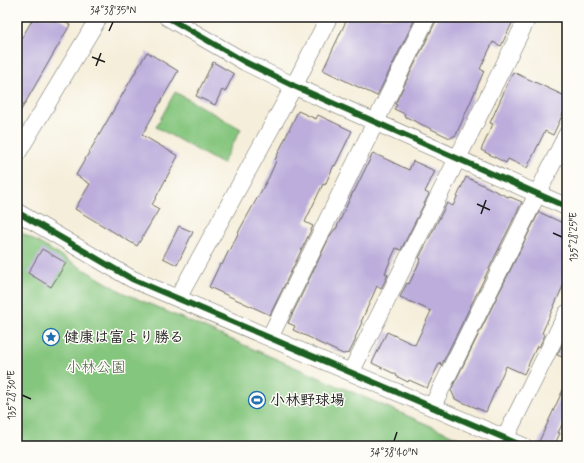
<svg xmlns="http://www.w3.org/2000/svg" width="584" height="463" font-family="Mynerve,'Klee One',sans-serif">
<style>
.green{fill:#85c67e;stroke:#50714d}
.building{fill:#bcaddc}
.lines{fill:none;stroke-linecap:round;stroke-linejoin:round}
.minor-casing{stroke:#68665e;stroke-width:18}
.minor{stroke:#fff;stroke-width:17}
.cycleway-casing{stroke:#fdfcf7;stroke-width:8}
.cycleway{stroke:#1b5e20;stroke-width:6}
.ticks{fill:none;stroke:#1c1c1c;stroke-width:1.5}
.labels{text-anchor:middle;stroke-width:3;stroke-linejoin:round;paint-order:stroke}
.poi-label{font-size:15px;font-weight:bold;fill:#1c1c1c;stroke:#fdfcf7;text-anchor:start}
.park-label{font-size:15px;fill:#466043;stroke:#fdfcf7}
.neatline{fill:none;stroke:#1c1c1c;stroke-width:1.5}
.ticks-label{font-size:10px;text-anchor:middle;fill:#1c1c1c}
</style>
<rect width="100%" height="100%" fill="#fdfcf7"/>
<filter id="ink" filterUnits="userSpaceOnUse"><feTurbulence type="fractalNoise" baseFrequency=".025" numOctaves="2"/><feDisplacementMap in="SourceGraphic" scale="8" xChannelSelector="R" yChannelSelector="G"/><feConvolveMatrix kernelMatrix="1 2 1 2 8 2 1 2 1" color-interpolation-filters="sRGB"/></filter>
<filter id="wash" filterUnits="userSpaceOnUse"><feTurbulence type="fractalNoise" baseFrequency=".012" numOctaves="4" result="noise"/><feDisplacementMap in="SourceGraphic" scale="16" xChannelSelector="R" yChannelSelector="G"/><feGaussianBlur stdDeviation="0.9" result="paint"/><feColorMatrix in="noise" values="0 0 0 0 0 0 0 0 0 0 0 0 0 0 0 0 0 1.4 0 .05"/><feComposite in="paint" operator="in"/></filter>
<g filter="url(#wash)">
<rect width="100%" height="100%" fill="#f5eeda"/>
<g class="green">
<polygon points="175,92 241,129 222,164 156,127"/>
<polygon points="17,230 124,293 477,446 17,446"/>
</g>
<g id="blocks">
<g class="building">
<polygon points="34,17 57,17 70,25 17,117 17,46"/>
<polygon points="348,17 416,17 377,96 323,70"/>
<polygon points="437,17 470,17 481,22 484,17 515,17 501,46 493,42 480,69 484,71 456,135 450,138 404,116 405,114 394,109 397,105 395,104 436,21"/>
<polygon points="147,52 178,71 142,135 178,156 152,205 159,209 137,246 75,209 90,184 76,175"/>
<polygon points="213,62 234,74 225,92 222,90 215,105 196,96"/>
<polygon points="513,72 567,97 567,105 553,135 545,131 527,168 508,159 506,163 481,150 493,124 490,123"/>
<polygon points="298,111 316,119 318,115 352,131 335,166 334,165 325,185 323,184 305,222 313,226 270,315 209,287 220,264 222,265 229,250 230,251 240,229 269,177 276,161 275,160"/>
<polygon points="373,153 409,170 413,161 435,171 425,192 429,194 401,250 396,248 385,273 388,275 381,289 377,286 361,322 362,322 355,338 356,339 349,353 343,354 315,341 315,340 293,330 295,326 288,323 331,234 335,229 336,229 353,192 354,192"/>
<polygon points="466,177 508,197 508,196 522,202 441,366 440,362 427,388 409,380 408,382 396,376 397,375 372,363 387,332 415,345 431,311 400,297 407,283 409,284 421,259 419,258 447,203 453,206"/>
<polygon points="539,212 567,225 567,277 542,333 545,335 539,347 537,346 524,374 506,366 486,412 455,399 451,390"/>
<polygon points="179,226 193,232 177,265 163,258"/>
<polygon points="42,249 66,263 51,287 28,273"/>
<polygon points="563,343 567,344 567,359 557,355"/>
<polygon points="567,381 567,414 558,433 560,433 554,446 537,446"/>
</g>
</g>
</g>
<g filter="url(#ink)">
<use href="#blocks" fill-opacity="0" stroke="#68665e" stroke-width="1"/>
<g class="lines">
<g class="minor-casing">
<g id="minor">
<polyline points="167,17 245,62 294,86 567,207"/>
<polyline points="17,154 99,17"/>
<polyline points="17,212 132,279 523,446"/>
<polyline points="178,298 294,86 329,17"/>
<polyline points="270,337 427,17"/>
<polyline points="351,372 528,17"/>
<polyline points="432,407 567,134"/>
<polyline points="505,438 567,313"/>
</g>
</g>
<use href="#minor" class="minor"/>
<g class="cycleway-casing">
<g id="cycleway">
<polyline points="167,17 245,62 294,86 567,207"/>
<polyline points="17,212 132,279 523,446"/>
</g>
</g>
<use href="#cycleway" class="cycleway"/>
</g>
</g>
<path class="ticks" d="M 109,31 L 113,22M 92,57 L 105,62M 96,66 L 101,53M 477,204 L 490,210M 481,214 L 486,200M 553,233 L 562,237M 22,395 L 31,399M 394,441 L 397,432"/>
<defs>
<g id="sight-ring" transform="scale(0.9)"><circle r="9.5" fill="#fdfcf7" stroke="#1f6fb2" stroke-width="1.5"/><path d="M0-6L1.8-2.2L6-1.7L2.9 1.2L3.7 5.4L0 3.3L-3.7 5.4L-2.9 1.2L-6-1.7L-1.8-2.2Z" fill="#1f6fb2"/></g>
<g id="stadium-ring" transform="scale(0.9)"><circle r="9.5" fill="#fdfcf7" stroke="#1f6fb2" stroke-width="1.5"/><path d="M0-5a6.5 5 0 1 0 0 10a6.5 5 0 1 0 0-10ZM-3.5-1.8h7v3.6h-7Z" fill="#1f6fb2"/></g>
</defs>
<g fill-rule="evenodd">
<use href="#sight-ring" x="51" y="337"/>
<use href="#stadium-ring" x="257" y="400"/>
</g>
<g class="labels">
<g class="poi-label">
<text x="64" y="342">健康は富より勝る</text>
<text x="270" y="405">小林野球場</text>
</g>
<g class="park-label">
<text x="96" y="372">小林公園</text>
</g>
</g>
<rect width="584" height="463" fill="none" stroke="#fdfcf7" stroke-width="44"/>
<rect x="22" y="22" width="540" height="419" class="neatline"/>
<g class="ticks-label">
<text x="113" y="14">34°38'35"N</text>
<text transform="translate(573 237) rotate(-90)" y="4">135°28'25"E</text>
<text transform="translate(11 395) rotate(-90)" y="4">135°28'30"E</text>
<text x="394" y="456">34°38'40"N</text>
</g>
</svg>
